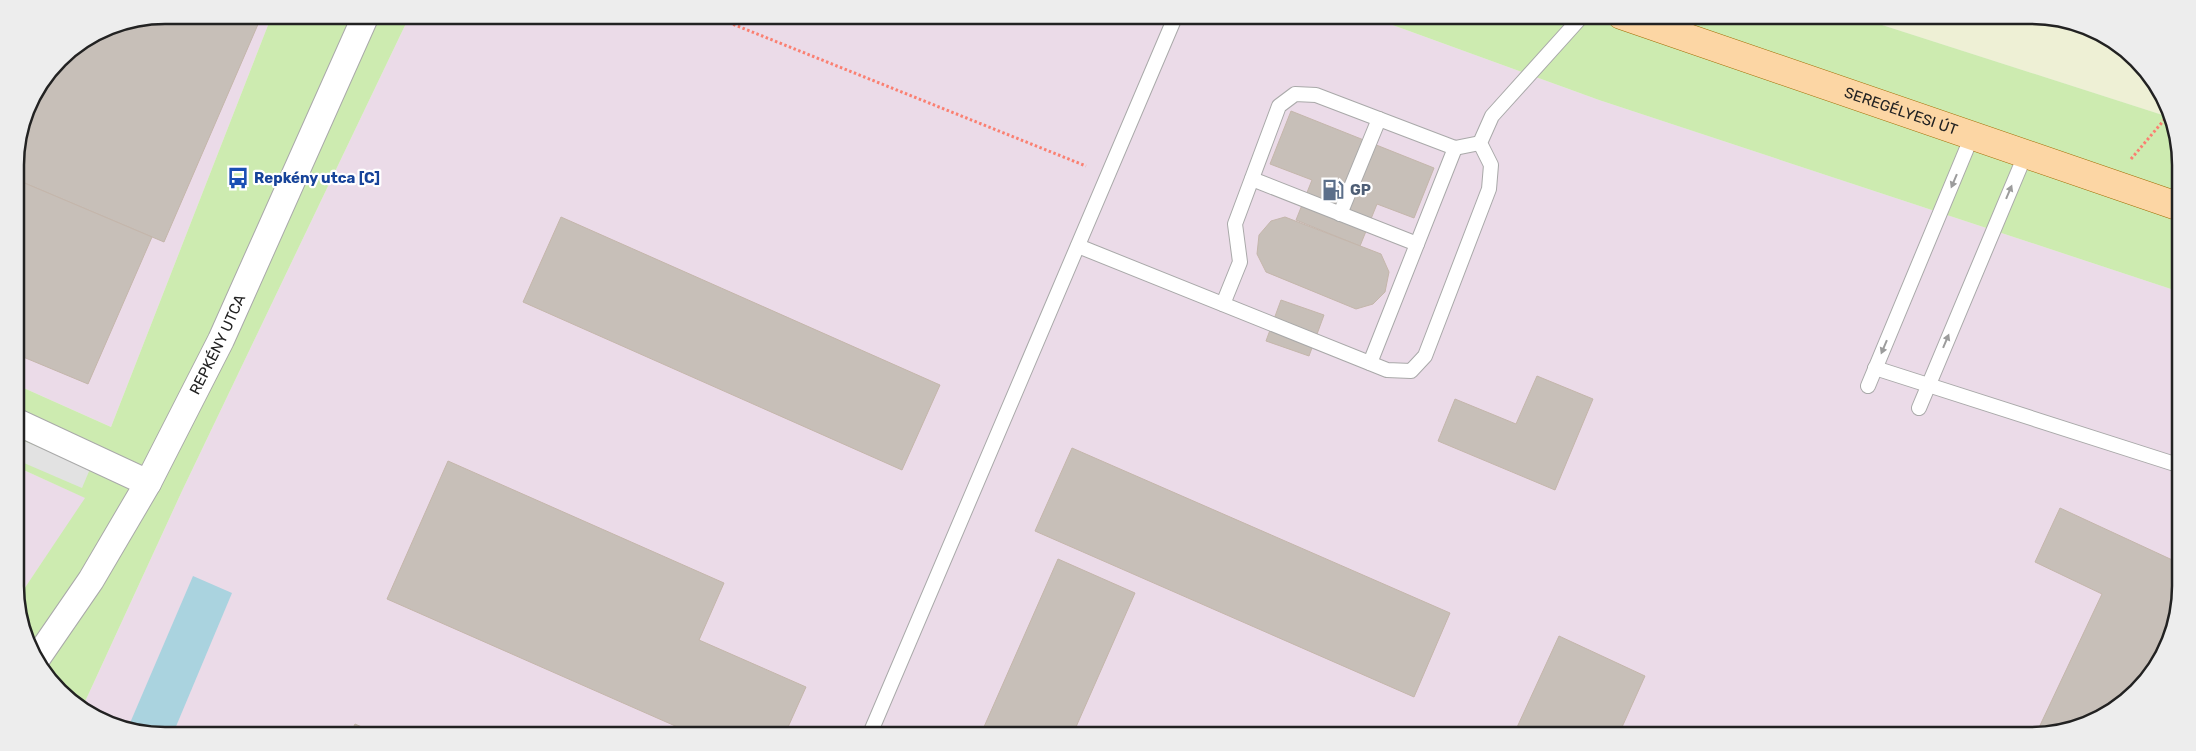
<svg xmlns="http://www.w3.org/2000/svg" width="2196" height="751" font-family="Rubik,sans-serif">
<style>
.industrial{fill:#ebdbe8}
.farmland{fill:#eef0d5}
.grass{fill:#cdebb0}
.parking{fill:#e2e2e2}
.water{fill:#aad3df}
.building{fill:#c7bfb8;stroke:#c4b6ab}
.lines{fill:none;stroke-linecap:round;stroke-linejoin:round}
.lane-casing{stroke:#a9a9a9;stroke-width:16}
.street-casing{stroke:#a9a9a9;stroke-width:28}
.primary-casing{stroke:#a06b00;stroke-width:29}
.path{stroke:#fa8072;stroke-width:3;stroke-dasharray:2.5 2.5;stroke-linecap:butt}
.lane{stroke:#fff;stroke-width:14}
.street{stroke:#fff;stroke-width:26}
.primary{stroke:#fcd6a4;stroke-width:28}
.oneway{fill:#9c9c9c}
.labels{text-anchor:middle;stroke-width:4.5;stroke-linejoin:round;paint-order:stroke}
.street-label{font-size:15px;fill:#222;stroke:#fff}
.transit-label{font-size:15px;font-weight:bold;fill:#164399;stroke:#fff;text-anchor:start}
.service-label{font-size:15px;font-weight:bold;fill:#4e5e75;stroke:#fff;text-anchor:start}
.rim{fill:none;stroke:#222;stroke-width:2.5}
</style>
<rect width="100%" height="100%" fill="#f2efe9"/>
<g class="industrial">
<polygon points="164,15 272,15 111,427 17,385 15,154 31,98 66,52 108,26"/>
<polygon points="410,15 1365,15 1599,100 2180,292 2181,587 2173,634 2156,670 2123,705 2080,728 2041,736 164,736 117,728 83,706 182,491"/>
<polygon points="17,467 86,498 18,598"/>
</g>
<polygon class="farmland" points="1851,15 2032,15 2079,23 2144,66 2166,99 2172,118"/>
<g class="grass">
<polygon points="272,15 410,15 182,491 83,706 52,685 18,615 18,598 85,498 17,467 17,385 111,427"/>
<polygon points="1365,15 1851,15 2172,118 2180,145 2180,292 1599,100"/>
</g>
<polygon class="parking" points="17,438 90,469 82,488 17,460"/>
<polygon class="water" points="193,576 232,593 172,736 127,730"/>
<g class="building">
<polygon points="164,15 262,15 164,242 15,179 15,154 31,98 66,52 108,26"/>
<polygon points="1291,111 1434,168 1414,218 1377,204 1360,246 1296,220 1312,180 1270,164"/>
<polygon points="15,179 152,237 88,384 16,354"/>
<polygon points="561,217 940,385 902,470 523,302"/>
<polygon points="1285,217 1381,254 1389,272 1385,292 1373,304 1356,309 1266,272 1257,254 1259,235 1271,221"/>
<polygon points="1281,300 1324,315 1309,356 1266,341"/>
<polygon points="1537,376 1593,399 1555,490 1438,441 1455,399 1516,424"/>
<polygon points="1072,448 1450,613 1414,697 1035,531"/>
<polygon points="448,461 724,583 699,640 806,687 784,736 698,736 387,599"/>
<polygon points="2060,508 2181,564 2181,587 2179,601 2136,690 2123,705 2080,728 2035,736 2102,594 2035,562"/>
<polygon points="1058,559 1135,593 1072,736 980,736"/>
<polygon points="1559,636 1645,676 1618,736 1513,736"/>
<polygon points="355,724 382,736 349,736"/>
</g>
<g class="lines">
<g class="lane-casing">
<g id="lane">
<polyline points="1252,179 1417,244"/>
<polyline points="1340,214 1379,119"/>
<polyline points="1078,246 1387,370 1411,371 1425,356 1489,189 1491,165 1480,143 1492,116 1583,15"/>
<polyline points="1223,304 1240,262 1235,224 1279,106 1295,94 1316,95 1455,148 1480,143"/>
<polyline points="1370,363 1455,148"/>
<polyline points="1875,368 2181,466"/>
<polyline points="1868,386 1972,136"/>
<polyline points="1919,408 2026,153"/>
<polyline points="869,736 1176,15"/>
</g>
</g>
<g class="street-casing">
<g id="street">
<polyline points="17,422 148,483"/>
<path id="s1" d="M 38,657 L 91,580 L 148,483 L 221,340 L 366,15"/>
</g>
</g>
<g class="primary-casing">
<g id="primary">
<path id="s2" d="M 1621,15 L 2180,207"/>
</g>
</g>
<g class="path">
<polyline points="710,15 1086,166"/>
<polyline points="2131,159 2170,113"/>
</g>
<use href="#lane" class="lane"/>
<use href="#street" class="street"/>
<use href="#primary" class="primary"/>
</g>
<defs><path id="oneway-solid" d="M-6-.8H1V-3.2L6.5 0L1 3.2V.8H-6Z" transform="scale(1.25)"/></defs>
<g class="oneway">
<use href="#oneway-solid" transform="translate(1954 181) rotate(113)"/>
<use href="#oneway-solid" transform="translate(2009 192) rotate(-67)"/>
<use href="#oneway-solid" transform="translate(1946 341) rotate(-67)"/>
<use href="#oneway-solid" transform="translate(1884 347) rotate(113)"/>
</g>
<defs>
<g id="bus-bare" transform="scale(1.725)"><path d="M-5-6H5V4H4V6H2V4H-2V6H-4V4H-5ZM-3.5-4V0h7V-4ZM-3.5 1.2v1.5H-2V1.2ZM2 1.2v1.5H3.5V1.2Z" fill="#1a4fb4" stroke="#fff" stroke-width="2.5" paint-order="stroke"/></g>
<g id="fuel-bare" transform="scale(1.725)"><path d="M-5.5-6h7V0h2V4h1.3V-2.5L3-4.5l.8-.8L6-3V5H2.5V1h-1V6h-7ZM-4.2-4.7v3.2H.2V-4.7Z" fill="#5c6f8a" stroke="#fff" stroke-width="2.5" paint-order="stroke"/></g>
</defs>
<g fill-rule="evenodd">
<use href="#bus-bare" x="238" y="178"/>
<use href="#fuel-bare" x="1333" y="190"/>
</g>
<g class="labels">
<g class="street-label">
<text dy="5" stroke="none"><textPath href="#s2" startOffset="296">SEREGÉLYESI ÚT</textPath></text>
<text dy="5" stroke="none"><textPath href="#s1" startOffset="361">REPKÉNY UTCA</textPath></text>
</g>
<g class="transit-label">
<text x="254" y="183">Repkény utca [C]</text>
</g>
<g class="service-label">
<text x="1350" y="195">GP</text>
</g>
</g>
<path d="M0 0H2196V751H0ZM165 24H2031A141 141 0 0 1 2172 165V586A141 141 0 0 1 2031 727H165A141 141 0 0 1 24 586V165A141 141 0 0 1 165 24Z" fill="#ededed" fill-rule="evenodd"/>
<path class="rim" d="M165 24H2031A141 141 0 0 1 2172 165V586A141 141 0 0 1 2031 727H165A141 141 0 0 1 24 586V165A141 141 0 0 1 165 24Z"/>
</svg>
